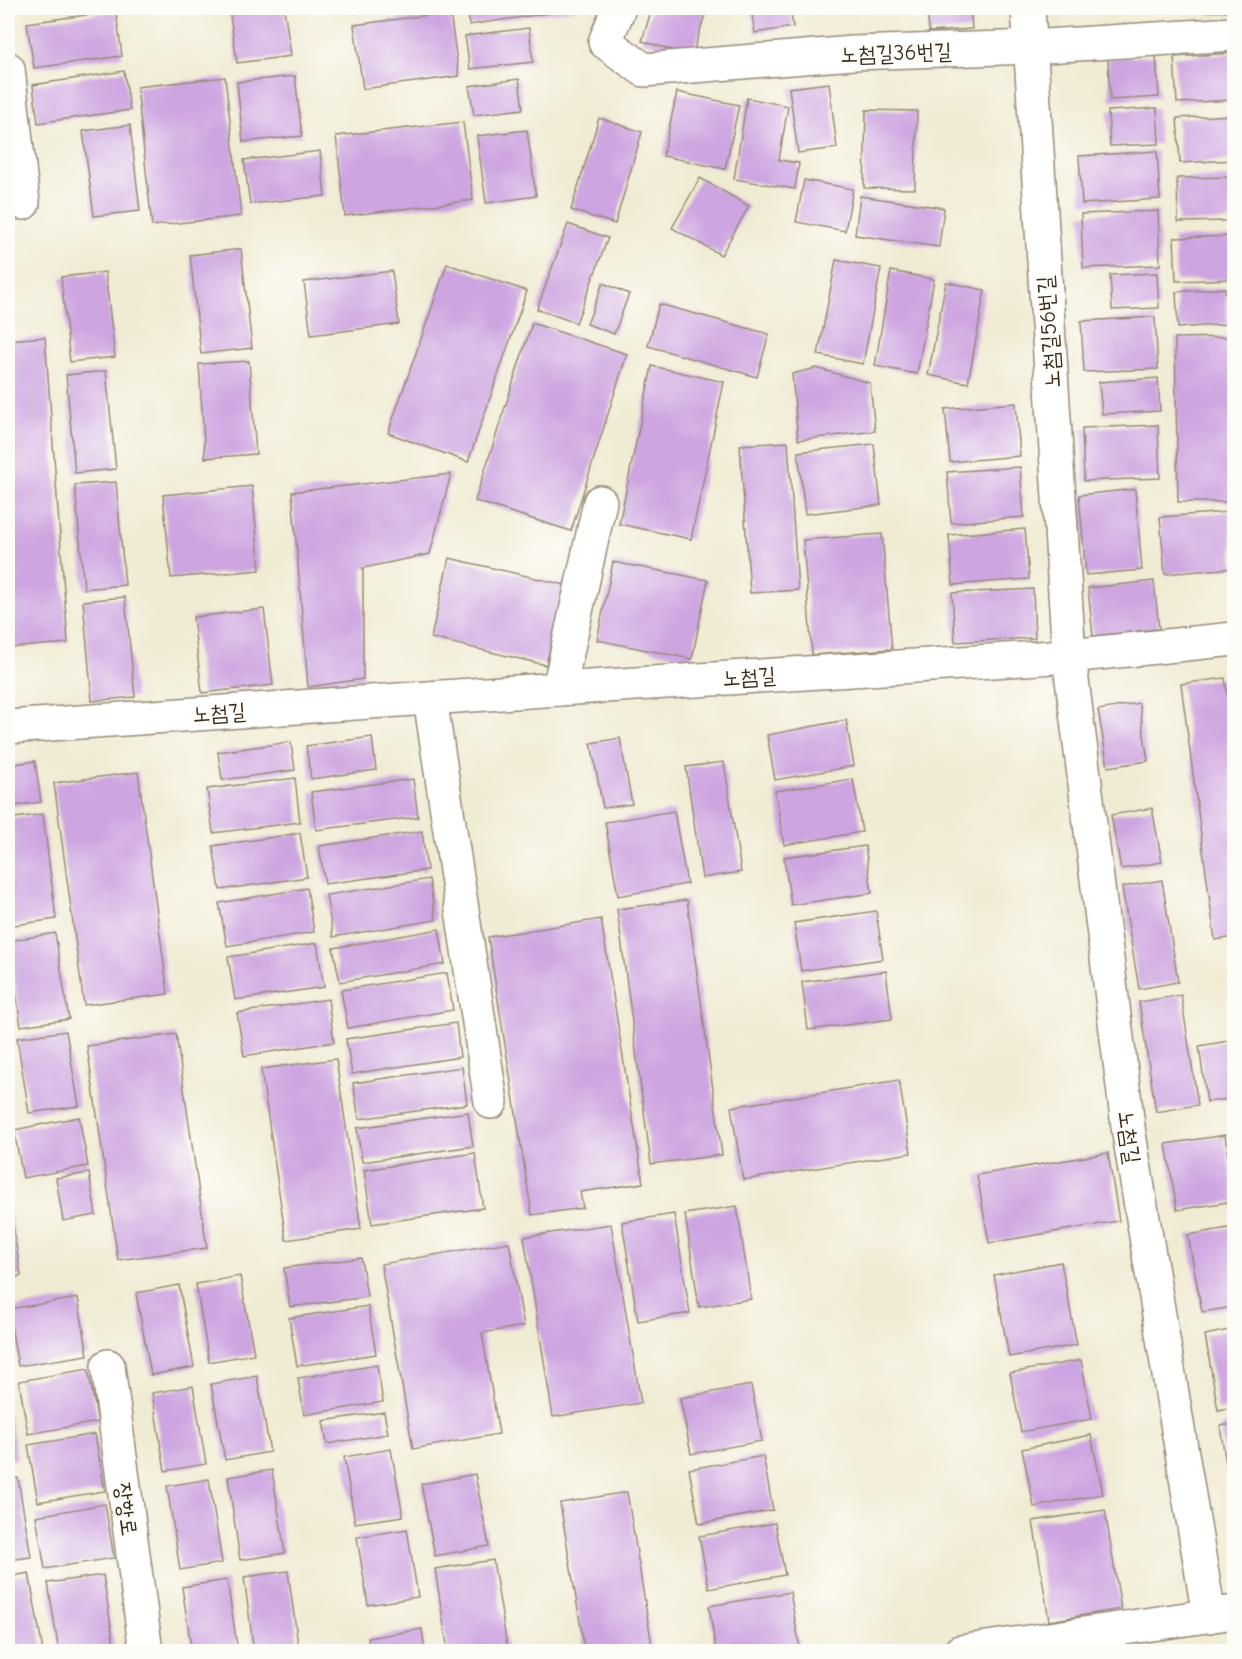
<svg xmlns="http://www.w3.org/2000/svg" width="1242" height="1659" font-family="'Comic Neue','Poor Story',sans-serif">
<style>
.building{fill:#cda5e1}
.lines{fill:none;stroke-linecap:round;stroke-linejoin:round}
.street-casing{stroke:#968a78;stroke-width:36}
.street{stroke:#fff;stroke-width:33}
.labels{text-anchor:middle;stroke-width:4.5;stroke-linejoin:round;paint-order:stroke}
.street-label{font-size:22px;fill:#3b2a1e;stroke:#fdfcf7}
</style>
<rect width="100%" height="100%" fill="#fdfcf7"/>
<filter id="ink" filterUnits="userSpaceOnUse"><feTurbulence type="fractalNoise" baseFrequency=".0167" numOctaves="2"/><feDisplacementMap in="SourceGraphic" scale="12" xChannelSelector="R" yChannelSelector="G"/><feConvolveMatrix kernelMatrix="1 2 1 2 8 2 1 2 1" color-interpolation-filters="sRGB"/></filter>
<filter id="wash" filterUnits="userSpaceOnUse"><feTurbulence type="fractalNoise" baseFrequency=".008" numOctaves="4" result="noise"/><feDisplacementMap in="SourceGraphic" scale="24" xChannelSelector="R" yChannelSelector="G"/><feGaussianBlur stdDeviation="1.35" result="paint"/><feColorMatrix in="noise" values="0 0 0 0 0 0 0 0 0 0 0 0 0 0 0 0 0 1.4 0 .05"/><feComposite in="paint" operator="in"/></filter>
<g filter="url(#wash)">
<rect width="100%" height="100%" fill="#f0ebd3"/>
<g id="blocks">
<g class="building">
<polygon points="229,8 284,8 291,56 237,63"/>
<polygon points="353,8 386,8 386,9 354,13"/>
<polygon points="467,8 575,8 575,9 469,25"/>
<polygon points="652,8 707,8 692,56 642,41"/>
<polygon points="751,8 790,8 793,27 755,33"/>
<polygon points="927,8 970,8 972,29 929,32"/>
<polygon points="1147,8 1173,8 1173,10 1147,9"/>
<polygon points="1192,8 1234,8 1234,11 1192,12"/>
<polygon points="116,11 122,56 34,68 27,23"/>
<polygon points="450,12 459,76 363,89 354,25"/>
<polygon points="529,28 533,62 470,69 465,36"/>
<polygon points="1234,53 1234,100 1177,103 1174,57"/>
<polygon points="1156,56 1159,97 1110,100 1108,58"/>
<polygon points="124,71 130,110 38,123 33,85"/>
<polygon points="295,76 302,136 243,142 237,82"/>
<polygon points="225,77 241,216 152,226 137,87"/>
<polygon points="519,79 523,109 474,115 469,86"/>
<polygon points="829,83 837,148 798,153 789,88"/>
<polygon points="677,92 739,105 725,169 663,156"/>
<polygon points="747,98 788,106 779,160 799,163 795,189 734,179"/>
<polygon points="1157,108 1159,144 1110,146 1108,111"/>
<polygon points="866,110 917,111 915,189 864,188"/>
<polygon points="1234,115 1234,160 1180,163 1177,118"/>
<polygon points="599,118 642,132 615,224 571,210"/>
<polygon points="463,122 473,200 345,216 336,136"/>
<polygon points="130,125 140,211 94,216 83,131"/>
<polygon points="527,130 536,196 486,203 477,136"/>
<polygon points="320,151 325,196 250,204 244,160"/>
<polygon points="1157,151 1160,199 1082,204 1079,156"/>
<polygon points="1234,177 1234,221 1178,222 1177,178"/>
<polygon points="700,178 749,206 721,255 672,228"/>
<polygon points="804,180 853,189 845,231 796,222"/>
<polygon points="9,196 15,242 8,243 8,197"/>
<polygon points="860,196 944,208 939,247 855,235"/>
<polygon points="1158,211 1160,265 1083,268 1081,214"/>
<polygon points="568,224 608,238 576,323 537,309"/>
<polygon points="1234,236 1234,279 1176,281 1174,238"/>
<polygon points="241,249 252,348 201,354 190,255"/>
<polygon points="836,260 881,268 863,364 818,355"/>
<polygon points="447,264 527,291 468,462 388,433"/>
<polygon points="392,271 399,324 311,335 304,282"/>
<polygon points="891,271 934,279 917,374 875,366"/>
<polygon points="105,272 115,357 70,362 61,277"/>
<polygon points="1157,273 1159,308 1112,310 1110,275"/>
<polygon points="946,282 985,290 968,383 928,375"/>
<polygon points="603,283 629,294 614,334 587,324"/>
<polygon points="1225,288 1228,324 1178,328 1176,292"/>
<polygon points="659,304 769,334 757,377 648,346"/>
<polygon points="1155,317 1158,369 1084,372 1081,321"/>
<polygon points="532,323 627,354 571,531 475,501"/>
<polygon points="45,337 68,643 8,648 8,340"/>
<polygon points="1232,337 1234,502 1178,502 1175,338"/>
<polygon points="249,361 256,454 205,458 199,364"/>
<polygon points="652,366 724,382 691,539 619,524"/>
<polygon points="816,368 870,383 875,431 798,440 792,374"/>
<polygon points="106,371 116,469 75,473 66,375"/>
<polygon points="1158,378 1160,411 1102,414 1099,382"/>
<polygon points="1016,403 1020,456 950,462 945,409"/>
<polygon points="1158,425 1160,478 1084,481 1082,428"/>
<polygon points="788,442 798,590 750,593 740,445"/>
<polygon points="874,444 881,505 805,514 798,452"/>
<polygon points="1020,467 1024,517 951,523 947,472"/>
<polygon points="451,474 430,554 363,568 363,679 308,687 292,492"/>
<polygon points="116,482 125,585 84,589 75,485"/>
<polygon points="252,486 260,570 171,578 163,495"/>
<polygon points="1135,489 1142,570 1086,575 1079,495"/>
<polygon points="1229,512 1234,568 1165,574 1160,517"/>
<polygon points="1025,529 1029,579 953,585 949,535"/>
<polygon points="882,534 892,649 812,655 803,540"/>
<polygon points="449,558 565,585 546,665 431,638"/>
<polygon points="613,562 708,580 692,659 597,640"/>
<polygon points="1154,581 1159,629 1093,636 1088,588"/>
<polygon points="1033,589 1035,638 955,642 952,593"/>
<polygon points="125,597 135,697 92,701 83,601"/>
<polygon points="264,609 273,685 202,693 193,617"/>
<polygon points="1225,678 1234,748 1234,937 1215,940 1181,684"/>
<polygon points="1139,703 1148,761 1108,767 1098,710"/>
<polygon points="846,720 854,766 775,780 767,735"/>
<polygon points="372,737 376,770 311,779 306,746"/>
<polygon points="620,738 632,804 603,808 591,743"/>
<polygon points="291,742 295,770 222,780 218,752"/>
<polygon points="35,761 41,802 8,807 8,765"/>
<polygon points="724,762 741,872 702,878 686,767"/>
<polygon points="138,772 168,994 84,1005 54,783"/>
<polygon points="295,778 300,822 213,833 207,789"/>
<polygon points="413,779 418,817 316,830 311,792"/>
<polygon points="853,779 862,832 784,845 775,791"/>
<polygon points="1152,808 1162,862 1121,869 1111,815"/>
<polygon points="674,811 687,884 618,896 605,822"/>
<polygon points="43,814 56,919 8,926 8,819"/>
<polygon points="422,831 427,870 325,884 319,846"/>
<polygon points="300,833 307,877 220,890 213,846"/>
<polygon points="865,846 872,893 791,905 784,857"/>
<polygon points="429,879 436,920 333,937 326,895"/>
<polygon points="1162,880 1178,982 1139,989 1122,887"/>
<polygon points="307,888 314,932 227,946 219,903"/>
<polygon points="687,900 722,1155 651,1164 617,909"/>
<polygon points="876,911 883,959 801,971 794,923"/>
<polygon points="601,919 643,1183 580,1192 583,1208 532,1215 488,937"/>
<polygon points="439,929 445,964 340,982 333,948"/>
<polygon points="55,933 69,1019 21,1026 8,941"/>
<polygon points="317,943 324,987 235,1000 228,957"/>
<polygon points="886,971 892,1019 808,1030 802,982"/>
<polygon points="447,973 453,1010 348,1028 341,990"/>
<polygon points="1181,995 1198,1105 1156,1112 1139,1002"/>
<polygon points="328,999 334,1042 244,1056 237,1013"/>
<polygon points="456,1023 460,1057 352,1074 346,1039"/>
<polygon points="66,1031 79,1106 29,1113 17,1038"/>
<polygon points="176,1034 207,1248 118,1260 87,1046"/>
<polygon points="1234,1040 1234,1098 1207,1102 1199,1046"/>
<polygon points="336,1059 361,1229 286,1240 261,1069"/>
<polygon points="462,1067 467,1104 359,1119 353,1083"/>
<polygon points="899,1080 911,1153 743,1180 731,1107"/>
<polygon points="468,1112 473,1146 362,1162 357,1128"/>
<polygon points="79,1117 88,1166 23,1178 14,1130"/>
<polygon points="1225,1135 1234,1201 1177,1210 1166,1144"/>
<polygon points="475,1153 483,1208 372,1224 364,1170"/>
<polygon points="1108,1153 1119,1221 989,1243 977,1175"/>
<polygon points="89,1173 96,1215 63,1221 56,1178"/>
<polygon points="8,1194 21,1276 8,1278"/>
<polygon points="737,1206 751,1299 699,1307 685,1214"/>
<polygon points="674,1214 690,1313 638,1321 622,1222"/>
<polygon points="611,1224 641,1403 553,1417 524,1237"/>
<polygon points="1234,1227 1234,1307 1202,1312 1188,1235"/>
<polygon points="509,1242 524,1326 482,1333 499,1434 413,1449 381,1264"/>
<polygon points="361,1258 367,1297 290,1307 284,1268"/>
<polygon points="1061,1262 1077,1345 1009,1357 994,1275"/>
<polygon points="240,1276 254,1354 209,1362 196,1284"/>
<polygon points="179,1285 194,1367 151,1375 136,1293"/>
<polygon points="78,1298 88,1355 18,1366 8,1309"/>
<polygon points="368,1306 376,1354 297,1366 289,1318"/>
<polygon points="1234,1329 1234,1407 1218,1410 1205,1335"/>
<polygon points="1081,1360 1092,1419 1021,1432 1010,1373"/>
<polygon points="377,1365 383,1402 304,1415 298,1378"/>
<polygon points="88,1369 98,1422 28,1434 19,1381"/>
<polygon points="257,1376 270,1452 225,1460 211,1384"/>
<polygon points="751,1385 762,1441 691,1454 680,1398"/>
<polygon points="193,1386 206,1464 165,1471 152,1393"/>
<polygon points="8,1412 17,1459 8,1461"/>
<polygon points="384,1412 388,1434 327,1444 323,1421"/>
<polygon points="1234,1424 1234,1500 1232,1501 1220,1426"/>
<polygon points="95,1434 105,1491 38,1502 28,1445"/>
<polygon points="1091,1435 1103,1494 1034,1507 1022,1449"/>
<polygon points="391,1449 403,1516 355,1523 344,1457"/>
<polygon points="763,1456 773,1510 699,1524 689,1469"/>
<polygon points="272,1470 285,1553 240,1560 228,1477"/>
<polygon points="475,1474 489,1546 435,1556 421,1484"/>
<polygon points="18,1478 31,1557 8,1560 8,1479"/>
<polygon points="209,1479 222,1563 180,1570 167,1486"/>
<polygon points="627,1492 653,1652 585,1652 560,1503"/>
<polygon points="105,1504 114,1558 45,1569 36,1516"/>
<polygon points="1105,1510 1121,1609 1049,1621 1033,1521"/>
<polygon points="775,1523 785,1575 709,1589 699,1536"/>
<polygon points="407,1529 418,1597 368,1605 357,1537"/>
<polygon points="493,1560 508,1652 448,1652 435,1569"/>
<polygon points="288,1571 299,1652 254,1652 244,1577"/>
<polygon points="29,1573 43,1651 8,1652 8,1577"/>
<polygon points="103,1575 115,1652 59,1652 48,1583"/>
<polygon points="227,1580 238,1652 192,1652 182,1587"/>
<polygon points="790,1592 800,1648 781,1652 716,1652 709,1606"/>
<polygon points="422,1629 425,1652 370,1652 368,1638"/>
</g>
</g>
</g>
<g filter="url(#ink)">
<use href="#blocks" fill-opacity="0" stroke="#968a78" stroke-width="1.5"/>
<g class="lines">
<g class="street-casing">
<g id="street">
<polyline points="619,8 605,42 644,70 853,53 1030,47 1234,34"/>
<polyline points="1028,8 1069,656 1129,1134 1209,1616"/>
<polyline points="8,69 23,203"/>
<polyline points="559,689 600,502"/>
<polyline points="430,698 491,1102"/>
<polyline points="8,727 559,689 1069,656 1234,639"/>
<polyline points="108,1366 146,1652"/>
<polyline points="960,1652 1234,1612"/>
</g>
</g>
<use href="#street" class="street"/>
</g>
</g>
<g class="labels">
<g class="street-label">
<text transform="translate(896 52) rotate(-2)" y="8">노첨길36번길</text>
<text transform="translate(1048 332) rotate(-94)" y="8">노첨길56번길</text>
<text transform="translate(749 676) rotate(-4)" y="8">노첨길</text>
<text transform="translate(219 712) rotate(-4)" y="8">노첨길</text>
<text transform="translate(1130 1137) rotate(82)" y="8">노첨길</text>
<text transform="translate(127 1509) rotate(82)" y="8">장항로</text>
</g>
</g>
<rect width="1242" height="1659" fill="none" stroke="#fdfcf7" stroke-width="30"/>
</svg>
